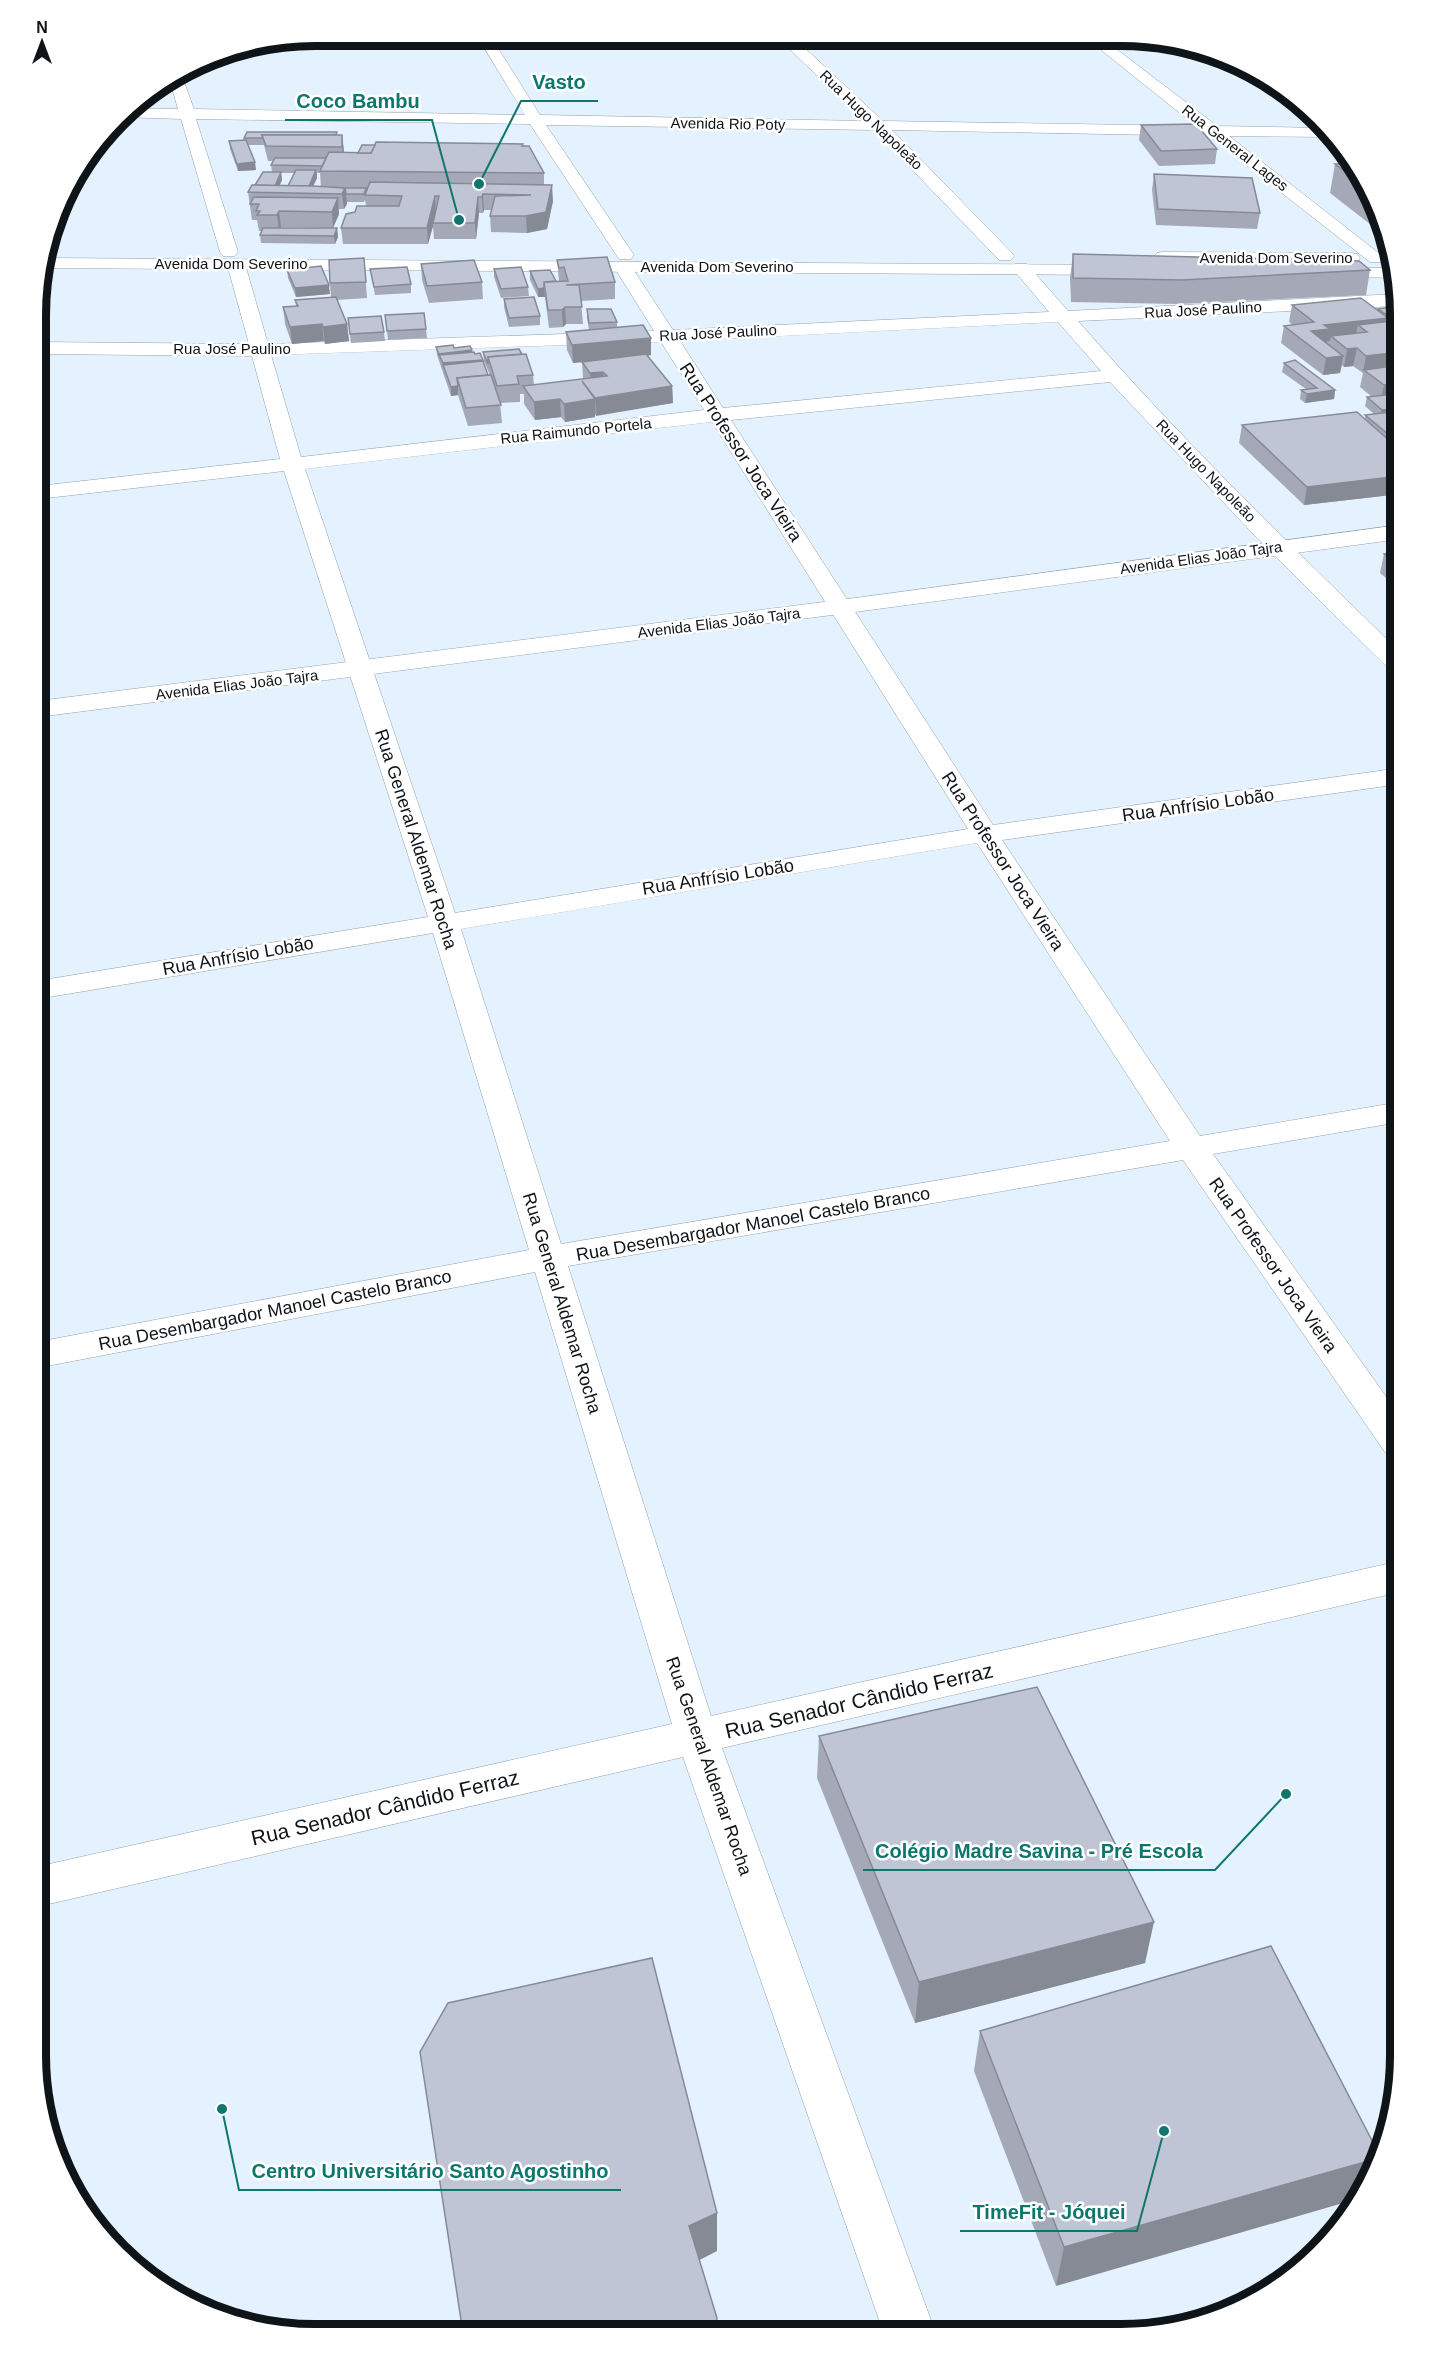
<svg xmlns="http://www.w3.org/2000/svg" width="1436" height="2371" font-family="Arial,sans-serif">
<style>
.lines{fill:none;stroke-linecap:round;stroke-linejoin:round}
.street-casing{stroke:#92a0ab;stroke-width:1}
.secondary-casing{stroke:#92a0ab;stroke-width:1}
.street{fill:#fff;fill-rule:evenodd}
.secondary{fill:#fff;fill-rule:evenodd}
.wall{fill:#a5a9b7;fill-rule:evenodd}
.shaded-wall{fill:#868a95}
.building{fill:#c0c5d5;stroke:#868a95;stroke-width:1.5}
.labels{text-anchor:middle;stroke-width:5;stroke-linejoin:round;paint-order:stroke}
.far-street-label{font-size:15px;fill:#0f1418;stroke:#fff}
.street-label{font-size:18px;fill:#0f1418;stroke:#fff}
.near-street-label{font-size:21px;fill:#0f1418;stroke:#fff}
.rim{fill:none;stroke:#0f1418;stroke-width:8}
.leader{fill:none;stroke:#0f766e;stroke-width:2}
.callout-dot{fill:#0f766e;stroke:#fff;stroke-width:2}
.callout-label{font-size:20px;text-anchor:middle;font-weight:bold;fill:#0f766e;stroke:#fff;stroke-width:5;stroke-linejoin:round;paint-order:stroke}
</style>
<rect width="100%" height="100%" fill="#e3f2fe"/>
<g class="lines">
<g class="street-casing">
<g id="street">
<polygon points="477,36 491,37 540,115 864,121 777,37 793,37 883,121 1196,126 1086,38 1102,38 1217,126 1325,128 1334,137 1229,136 1385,258 1382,262 1370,262 1209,136 892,130 1011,252 1014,256 1011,260 999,260 874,130 546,125 634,255 631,259 619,259 530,124 196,119 238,252 235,256 223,256 220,252 181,119 122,117 129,108 178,109 170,81 181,74 194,109 525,115"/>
<path d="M 236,259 L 242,260 L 245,264 L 268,344 L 654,331 L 614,267 L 617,263 L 629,263 L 673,330 L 1049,312 L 1012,268 L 1015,264 L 1027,264 L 1068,311 L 1396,294 L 1397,306 L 1078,321 C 1179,437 1290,545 1400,652 L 1400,673 L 1391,671 L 1257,538 L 1110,382 L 731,420 L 993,825 L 1400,768 L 1400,784 L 1002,840 L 1200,1136 L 1400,1102 L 1400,1122 L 1213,1154 L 1400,1416 L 1400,1459 L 1387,1455 L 1183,1160 L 568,1266 L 711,1716 L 1400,1561 L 1400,1592 L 722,1748 L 936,2334 L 884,2334 L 683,1757 L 36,1907 L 36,1867 L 672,1724 L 535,1272 L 37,1368 L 37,1342 L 529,1250 L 433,933 L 37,999 L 37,981 L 428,917 L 284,471 L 38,499 L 38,486 L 280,459 L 252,356 L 38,354 L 38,342 L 249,344 L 227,264 L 230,260 ZM 1058,322 L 1101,371 L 723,408 L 680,341 ZM 661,342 L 704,410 L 301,457 L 271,355 ZM 712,422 L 968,829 L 455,913 L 305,469 ZM 977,843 L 1170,1141 L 561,1244 L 461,929 Z"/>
</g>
</g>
<g class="secondary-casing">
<g id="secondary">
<polygon points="1163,252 1351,253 1357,254 1360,258 1357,262 1351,263 1157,261 1154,257 1157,253"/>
<polygon points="45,258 1115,265 1121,266 1124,270 1121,274 1115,275 43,268"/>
<polygon points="1326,267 1391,268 1393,278 1320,276 1317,272 1320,268"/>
<polygon points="1400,525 1400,539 840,614 38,717 38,701 840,600"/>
</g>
</g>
<use href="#street" class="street"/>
<use href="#secondary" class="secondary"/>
</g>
<g class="wall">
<polygon points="1141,125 1217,149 1215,164 1159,166 1139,140"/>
<path d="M 342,135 L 343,152 L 358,153 L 523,144 L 523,146 L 544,173 L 544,185 L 553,201 L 547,229 L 527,233 L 491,232 L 490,216 L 492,210 L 484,210 L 483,213 L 479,213 L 476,239 L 434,239 L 433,226 L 428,244 L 343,244 L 341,228 L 355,212 L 366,206 L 365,200 L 364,202 L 347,202 L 347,204 L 344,209 L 339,209 L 339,214 L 333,228 L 281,227 L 280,228 L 337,228 L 338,237 L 335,244 L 261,243 L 260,235 L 262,231 L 259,231 L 257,220 L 252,220 L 248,192 L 272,172 L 271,165 L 274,161 L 268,161 L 264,145 L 248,145 L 256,170 L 238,171 L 230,149 L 229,141 L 244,140 L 244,138 ZM 281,173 L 294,173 L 288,186 L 279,186 L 282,180 ZM 317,173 L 320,173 L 321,187 L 313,186 L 317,178 Z"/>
<polygon points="1335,164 1353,164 1379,209 1384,235 1330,193"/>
<polygon points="1154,174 1260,213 1257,229 1156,225 1152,190"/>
<polygon points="1073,254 1370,270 1366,295 1179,304 1071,302 1070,278"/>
<polygon points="364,258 367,298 337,300 347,324 349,341 325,344 324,341 292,344 285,324 283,307 296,306 295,300 331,297 330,283"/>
<polygon points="557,260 615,282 615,299 581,301 583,324 566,324 563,327 549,328 545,297 538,297 530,280 530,271 556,281 559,281"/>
<polygon points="421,264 482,282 483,299 429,303 422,280"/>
<polygon points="370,269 411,284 411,293 375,295"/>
<polygon points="494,269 528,287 529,296 501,298 494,277"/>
<polygon points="287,270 330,294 296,297 288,278"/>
<polygon points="504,299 540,316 540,325 509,327 504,307"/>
<polygon points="1292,305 1378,310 1378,309 1400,315 1400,494 1304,505 1239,443 1242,425 1365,419 1365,415 1374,414 1365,406 1367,397 1372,397 1360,387 1363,373 1353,366 1344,367 1342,365 1340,373 1323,375 1281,343 1284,326 1293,325 1289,322"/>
<polygon points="587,309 617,322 617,328 651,355 648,356 672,386 673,403 595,415 595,417 565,422 561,417 535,420 524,404 524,394 520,394 520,402 500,403 502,423 468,426 458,395 451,396 437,355 436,347 454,348 472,352 483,363 488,375 489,375 489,373 484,361 483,352 533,375 534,385 583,379 582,362 592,361 573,363 567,350 566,332 589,330 587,318"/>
<polygon points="424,313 427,338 388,340 385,315"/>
<polygon points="348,318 384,332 385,341 351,343"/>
<polygon points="1284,363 1335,390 1334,399 1305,403 1300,399 1301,390 1306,389 1282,372"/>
<polygon points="1400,551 1400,590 1380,573 1384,554"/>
<polygon points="819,1736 1145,1963 915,2023 817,1778"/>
<polygon points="1271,1946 1056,2286 974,2071 980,2031"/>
</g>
<g class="shaded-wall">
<polygon points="342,135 344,150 343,162 342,147"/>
<polygon points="255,162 256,170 238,171 237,164"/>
<polygon points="316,170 317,178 310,193 306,193"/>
<polygon points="281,172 282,180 276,193 273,190"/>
<polygon points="552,185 553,201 547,229 527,233 526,216"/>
<polygon points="345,188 347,204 344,209 342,194"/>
<polygon points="483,194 484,210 483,213 482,197"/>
<polygon points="435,196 436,212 433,223 433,226 428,244 427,228"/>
<polygon points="478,197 479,213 476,239 475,223"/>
<polygon points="338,198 339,214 333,228 332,212"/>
<polygon points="279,211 281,227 279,231 277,215"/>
<polygon points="337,228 338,237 335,244 334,236"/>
<polygon points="329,285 330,294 296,297 295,288"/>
<polygon points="544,288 545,297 538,297 538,289"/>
<polygon points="565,307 566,324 563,327 562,310"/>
<polygon points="1388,318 1385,335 1367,332 1358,325 1355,338 1331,336 1330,341 1327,341 1327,346 1311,331 1324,325"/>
<polygon points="322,324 324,341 292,344 290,327"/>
<polygon points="347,324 349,341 325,344 323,327"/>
<polygon points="651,338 651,355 573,363 572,345"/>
<polygon points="1357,348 1353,366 1344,367 1347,349"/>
<polygon points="472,350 473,359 439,355 439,363 439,354"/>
<polygon points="1400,352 1400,369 1364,370 1363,373 1366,356"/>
<polygon points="1343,356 1340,373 1323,375 1326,358"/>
<polygon points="483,360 484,369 443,367 443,363"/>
<polygon points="603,372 604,389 591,391 590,373"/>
<polygon points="1400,383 1400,400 1380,403 1384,385"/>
<polygon points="458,386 458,395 451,396 451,387"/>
<polygon points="672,386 673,403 596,416 595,398"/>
<polygon points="1335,390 1334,399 1305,403 1307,394"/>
<polygon points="560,399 561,417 535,420 534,402"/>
<polygon points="595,399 595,417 565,422 564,404"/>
<polygon points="1400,408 1400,417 1380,419 1382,410"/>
<polygon points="1400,476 1400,494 1304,505 1307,487"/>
<polygon points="37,1218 45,1301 37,1303"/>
<polygon points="1154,1922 1145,1963 915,2023 919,1982"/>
<polygon points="1379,2158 1357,2199 1056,2286 1064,2247"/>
<polygon points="717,2213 717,2251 690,2265 689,2226"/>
<polygon points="717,2318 717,2334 715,2334"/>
<polygon points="517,2325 519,2333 494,2333"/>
</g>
<g class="building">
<polygon points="1196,124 1217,149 1161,151 1141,125"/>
<polygon points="247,132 337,132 336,135 262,135 263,138 244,138"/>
<polygon points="262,135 342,135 342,147 266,146"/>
<polygon points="246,140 255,162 237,164 229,141"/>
<polygon points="376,142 523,144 522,146 529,146 544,173 320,171 329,152 371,153"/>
<polygon points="362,145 375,145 371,153 358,153"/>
<polygon points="275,158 326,158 322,166 271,165"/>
<polygon points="1335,164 1353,164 1367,188"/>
<polygon points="296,170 316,170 309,186 288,186"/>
<polygon points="263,172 281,172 275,186 255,185"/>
<polygon points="1154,174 1252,178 1260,213 1158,209"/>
<polygon points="370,182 552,185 546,212 526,216 490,216 495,196 531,195 483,194 482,197 478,197 475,223 433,223 439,196 435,196 427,228 341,228 346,214 355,212 357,206 399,206 402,196 365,195"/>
<polygon points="252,185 313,186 345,188 342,194 248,192"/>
<polygon points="342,188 366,188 364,194 346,194 345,188"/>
<polygon points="254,197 338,198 332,212 279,211 277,215 257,215 260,211 256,211 259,204 250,204"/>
<polygon points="263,228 337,228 334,236 260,235"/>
<polygon points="1073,254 1359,261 1370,270 1182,280 1073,278"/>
<polygon points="607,257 615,282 566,285 579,285 582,307 565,307 562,310 548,310 544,282 568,281 564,267 559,268 557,260"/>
<polygon points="364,258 366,282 330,283 329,260"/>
<polygon points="474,260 482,282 427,286 421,264"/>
<polygon points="321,266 329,285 295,288 287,270"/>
<polygon points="407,267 411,284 374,287 370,269"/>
<polygon points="521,267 528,287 501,289 494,269"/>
<polygon points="550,270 556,281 544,282 544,288 538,289 530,271"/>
<polygon points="336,297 347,324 323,327 322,324 290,327 283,307 298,306 295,300"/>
<polygon points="534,297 540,316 509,318 504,299"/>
<polygon points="1361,298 1388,318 1324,325 1330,329 1311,331 1343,356 1326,358 1284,326 1314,322 1292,305"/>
<polygon points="1398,306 1400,320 1396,321 1378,309"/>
<polygon points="587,309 611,309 617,322 589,323"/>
<polygon points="424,313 426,329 387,331 385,315"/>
<polygon points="381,316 384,332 350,334 348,318"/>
<polygon points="1400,320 1400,352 1366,356 1357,348 1347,349 1331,336 1367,332 1358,325"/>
<polygon points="643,325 651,338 572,345 566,332"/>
<polygon points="453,345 454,348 470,346 472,350 439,354 436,347"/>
<polygon points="519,349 522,354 488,357 488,364 483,352"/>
<polygon points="474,352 475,354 480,353 483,360 443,363 439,355"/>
<polygon points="526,354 533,375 517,376 519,384 497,386 488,357"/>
<polygon points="646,354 672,386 595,398 582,381 595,399 564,404 560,399 534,402 523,386 607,376 603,372 590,373 582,362"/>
<polygon points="1295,360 1335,390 1307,394 1301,390 1317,388 1284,363"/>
<polygon points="483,361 488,375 457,378 458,386 451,387 443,365"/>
<polygon points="1400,365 1400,383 1384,385 1364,370"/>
<polygon points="491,375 501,405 466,408 457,378"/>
<polygon points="1395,394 1400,399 1400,408 1382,410 1367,397"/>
<polygon points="1400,411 1400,444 1365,415"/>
<polygon points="1357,412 1400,450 1400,476 1307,487 1242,425"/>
<polygon points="1400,551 1400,567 1384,554"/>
<polygon points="1037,1687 1154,1922 919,1982 819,1736"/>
<polygon points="1271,1946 1380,2156 1379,2158 1064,2247 980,2031"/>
<polygon points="652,1958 717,2213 689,2226 717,2318 715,2334 519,2333 517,2325 494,2333 463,2333 420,2052 448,2003"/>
</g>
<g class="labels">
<g class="far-street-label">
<text transform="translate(871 120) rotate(44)" y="5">Rua Hugo Napoleão</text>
<text transform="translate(728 124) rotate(1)" y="5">Avenida Rio Poty</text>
<text transform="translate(1235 148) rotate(38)" y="5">Rua General Lages</text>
<text x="1276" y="263">Avenida Dom Severino</text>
<text x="231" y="269">Avenida Dom Severino</text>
<text x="717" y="272">Avenida Dom Severino</text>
<text transform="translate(1203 310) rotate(-3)" y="5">Rua José Paulino</text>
<text transform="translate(718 333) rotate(-3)" y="5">Rua José Paulino</text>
<text x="232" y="354">Rua José Paulino</text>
<text transform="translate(576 431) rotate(-6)" y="5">Rua Raimundo Portela</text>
<text transform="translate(1206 471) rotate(46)" y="5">Rua Hugo Napoleão</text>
<text transform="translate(1201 558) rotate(-8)" y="5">Avenida Elias João Tajra</text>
<text transform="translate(719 623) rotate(-7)" y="5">Avenida Elias João Tajra</text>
<text transform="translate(237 685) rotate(-7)" y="5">Avenida Elias João Tajra</text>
</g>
<g class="street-label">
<text transform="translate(741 452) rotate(57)" y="6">Rua Professor Joca Vieira</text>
<text transform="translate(1198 805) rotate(-8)" y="6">Rua Anfrísio Lobão</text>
<text transform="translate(416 839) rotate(72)" y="6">Rua General Aldemar Rocha</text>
<text transform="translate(1003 861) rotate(57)" y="6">Rua Professor Joca Vieira</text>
<text transform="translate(718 877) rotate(-9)" y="6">Rua Anfrísio Lobão</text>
<text transform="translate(238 956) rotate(-10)" y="6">Rua Anfrísio Lobão</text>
<text transform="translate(753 1224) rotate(-10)" y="6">Rua Desembargador Manoel Castelo Branco</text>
<text transform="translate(1273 1265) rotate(55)" y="6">Rua Professor Joca Vieira</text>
<text transform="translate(562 1303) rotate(73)" y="6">Rua General Aldemar Rocha</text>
<text transform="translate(275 1310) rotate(-11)" y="6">Rua Desembargador Manoel Castelo Branco</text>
<text transform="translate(709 1766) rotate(71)" y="6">Rua General Aldemar Rocha</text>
</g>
<g class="near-street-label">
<text transform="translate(859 1701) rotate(-13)" y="7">Rua Senador Cândido Ferraz</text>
<text transform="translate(385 1808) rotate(-13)" y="7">Rua Senador Cândido Ferraz</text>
</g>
</g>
<path d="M0 0H1436V2371H0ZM315 46H1121A269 269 0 0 1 1390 315V2055A269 269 0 0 1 1121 2324H315A269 269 0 0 1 46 2055V315A269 269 0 0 1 315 46Z" fill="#fff" fill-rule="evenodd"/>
<path class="rim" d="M315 46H1121A269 269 0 0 1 1390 315V2055A269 269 0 0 1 1121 2324H315A269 269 0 0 1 46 2055V315A269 269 0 0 1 315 46Z"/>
<path class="leader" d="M479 184L521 101H598M459 220L432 120H285M1286 1794L1215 1870H863M222 2109L239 2190H621M1164 2131L1137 2231H960"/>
<g class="callout-dot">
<circle cx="479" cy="184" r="6"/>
<circle cx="459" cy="220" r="6"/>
<circle cx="1286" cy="1794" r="6"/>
<circle cx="222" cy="2109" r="6"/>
<circle cx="1164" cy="2131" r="6"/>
</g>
<g class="callout-label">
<text x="559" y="89">Vasto</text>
<text x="358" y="108">Coco Bambu</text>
<text x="1039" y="1858">Colégio Madre Savina - Pré Escola</text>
<text x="430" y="2178">Centro Universitário Santo Agostinho</text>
<text x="1049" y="2219">TimeFit - Jóquei</text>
</g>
<g transform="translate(42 42)" stroke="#ffffff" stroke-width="4.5" paint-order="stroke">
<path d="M0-4.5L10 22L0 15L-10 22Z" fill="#0f1418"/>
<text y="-9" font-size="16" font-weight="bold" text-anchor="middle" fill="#0f1418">N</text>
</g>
</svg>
